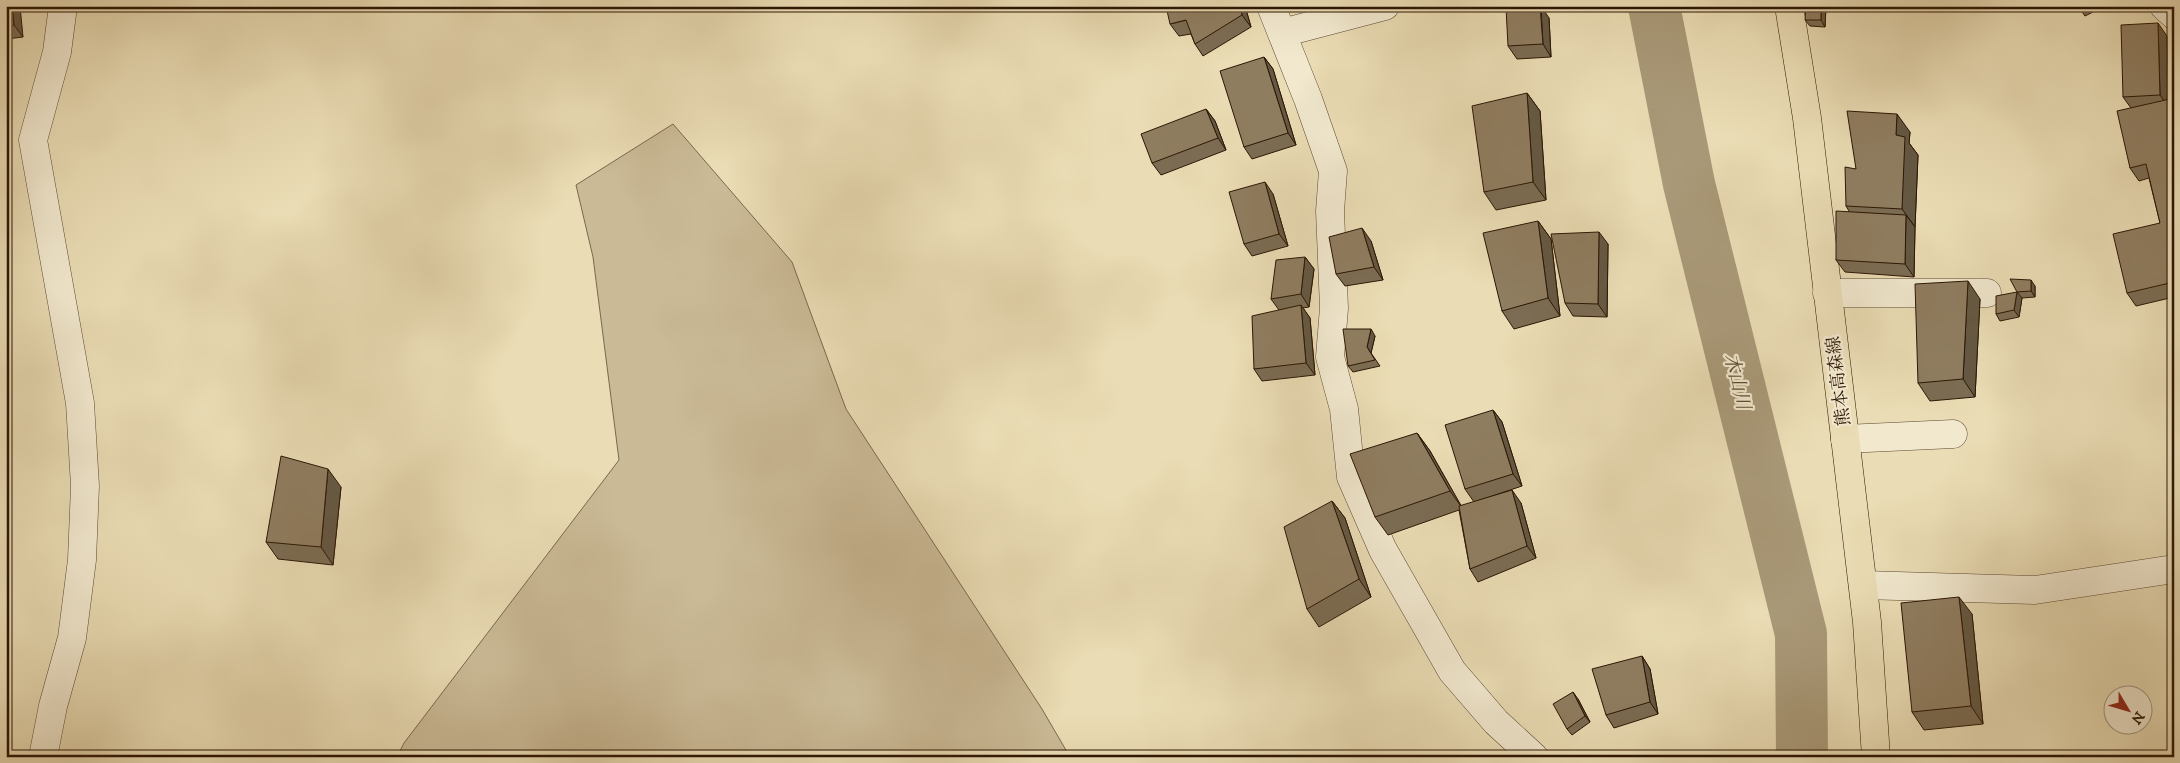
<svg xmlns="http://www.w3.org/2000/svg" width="2180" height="763" font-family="'IM FELL DW Pica','Noto Serif JP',serif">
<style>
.green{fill:#caba96;stroke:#7b684d}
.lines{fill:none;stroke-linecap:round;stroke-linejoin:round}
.river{stroke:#a99978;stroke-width:52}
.minor-casing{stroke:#5c4830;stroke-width:29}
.major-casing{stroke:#2c1604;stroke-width:29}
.minor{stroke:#f1e8ce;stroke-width:28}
.major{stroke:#eadcb4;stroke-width:28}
.wall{fill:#7b6c53;stroke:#2c1604}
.shaded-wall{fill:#645843;stroke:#2c1604}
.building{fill:#8f7d60;stroke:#2c1604}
.labels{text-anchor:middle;stroke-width:4.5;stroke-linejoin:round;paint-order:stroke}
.street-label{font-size:18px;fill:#2c1604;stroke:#f1e8ce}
.water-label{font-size:19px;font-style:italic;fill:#5e4a32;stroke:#f1e8ce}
</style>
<rect width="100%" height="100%" fill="#eadcb4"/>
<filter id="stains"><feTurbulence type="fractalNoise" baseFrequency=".004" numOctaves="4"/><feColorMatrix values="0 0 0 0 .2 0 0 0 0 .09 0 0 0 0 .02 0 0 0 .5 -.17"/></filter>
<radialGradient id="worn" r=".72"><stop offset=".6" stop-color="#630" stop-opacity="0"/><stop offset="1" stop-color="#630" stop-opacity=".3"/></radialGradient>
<polygon class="green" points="673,124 792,262 846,409 1042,709 1070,757 397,757 404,743 619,460 593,257 576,185"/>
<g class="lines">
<polyline class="river" points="1654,6 1689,184 1801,634 1802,757"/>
<g class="minor-casing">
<g id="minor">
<polyline points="1271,6 1308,99 1333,171 1330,211 1334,308 1330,357 1344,409 1351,477 1383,550 1452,671 1496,722 1534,757"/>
<polyline points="2164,6 2174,15"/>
<polyline points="1282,33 1385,6"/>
<polyline points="1827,293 1987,293"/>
<polyline points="1845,439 1953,434"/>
<polyline points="1863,585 2035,590 2174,569"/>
<polyline points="43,757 53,706 72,638 82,560 85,486 80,403 33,140 57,52 63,6"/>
</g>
</g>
<g class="major-casing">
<polyline id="major" points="1789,6 1807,118 1867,622 1876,757"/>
</g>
<use href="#minor" class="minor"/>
<use href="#major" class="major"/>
</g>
<g class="wall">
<polygon points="6,6 23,37 6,39"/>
<polygon points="1245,6 1251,27 1203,56 1195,44 1191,34 1179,36 1170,24"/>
<polygon points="1826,6 1825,27 1810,26 1805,20"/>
<polygon points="2078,6 2105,6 2085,16"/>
<polygon points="1549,18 1551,57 1517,59 1508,46"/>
<polygon points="2167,36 2169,99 2170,99 2174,104 2174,297 2136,306 2127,293 2160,223 2149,178 2139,181 2130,168 2131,108 2123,97"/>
<polygon points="1264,57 1273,69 1296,145 1252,159 1244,147"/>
<polygon points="1527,93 1540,111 1546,200 1496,210 1484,192"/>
<polygon points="1206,109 1215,121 1226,150 1161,175 1152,163"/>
<polygon points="1910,132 1909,143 1918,155 1915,227 1914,277 1845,272 1836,260 1849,211 1846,206 1856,169"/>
<polygon points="1273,194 1288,246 1252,256 1244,244"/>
<polygon points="1538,221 1551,239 1560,316 1514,329 1502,311"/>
<polygon points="1371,241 1383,280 1345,286 1336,274"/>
<polygon points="1608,244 1607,317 1573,316 1565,303"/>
<polygon points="1305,257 1314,269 1309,307 1303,308 1310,318 1315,375 1262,381 1254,369 1279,310 1271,299"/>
<polygon points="2035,286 2035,297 2022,298 2019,317 2000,321 1996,314 2017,292"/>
<polygon points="1980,299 1975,397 1930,401 1918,383"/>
<polygon points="1375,336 1371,353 1380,366 1353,372 1348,366"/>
<polygon points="2174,352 2174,402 2169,395"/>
<polygon points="1493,410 1502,422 1522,486 1474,502 1465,489"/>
<polygon points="1417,433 1430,451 1461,506 1521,503 1536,558 1478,582 1470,569 1459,510 1388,535 1375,517"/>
<polygon points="341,487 333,565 278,559 266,542"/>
<polygon points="1332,501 1345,518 1371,597 1319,627 1307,609"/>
<polygon points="1972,614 1983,724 1924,730 1912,712"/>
<polygon points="1642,656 1650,669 1658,714 1614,728 1606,715"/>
<polygon points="1578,699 1590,722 1572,735 1567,729"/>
</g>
<g class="shaded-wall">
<polygon points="12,6 20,6 23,37 14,25"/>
<polygon points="1240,6 1245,6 1251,27 1242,15"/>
<polygon points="1541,6 1549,18 1551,57 1543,44"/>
<polygon points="1821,6 1826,6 1825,27 1821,20"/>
<polygon points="2158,23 2167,36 2169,108 2160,95"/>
<polygon points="1264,57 1273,69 1296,145 1288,133"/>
<polygon points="1527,93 1540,111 1546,200 1533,182"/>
<polygon points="2170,99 2174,104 2174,115"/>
<polygon points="1206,109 1215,121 1226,150 1218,138"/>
<polygon points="1897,114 1910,132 1909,143 1918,155 1915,227 1902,209 1896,135"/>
<polygon points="1265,182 1273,194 1288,246 1279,234"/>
<polygon points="1906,215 1915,227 1914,277 1905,264"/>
<polygon points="1538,221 1551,239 1560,316 1548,298"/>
<polygon points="1362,228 1371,241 1383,280 1374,267"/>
<polygon points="1599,232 1608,244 1607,317 1598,304"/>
<polygon points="1305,257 1314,269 1309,307 1301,294"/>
<polygon points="2169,260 2174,267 2174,281"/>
<polygon points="2031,280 2035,286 2035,297 2031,291"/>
<polygon points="1968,281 1980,299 1975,397 1963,379"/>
<polygon points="2017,292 2022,298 2019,317 2014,310"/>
<polygon points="1301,305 1310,318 1315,375 1306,363"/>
<polygon points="1371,329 1375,336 1371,353 1367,347"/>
<polygon points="1493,410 1502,422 1522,486 1513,474"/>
<polygon points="1417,433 1430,451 1463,509 1450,491"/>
<polygon points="328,469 341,487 333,565 321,547"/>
<polygon points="1512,490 1521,503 1536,558 1527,546"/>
<polygon points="1332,501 1345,518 1371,597 1359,579"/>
<polygon points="1959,597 1972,614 1983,724 1971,706"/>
<polygon points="1642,656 1650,669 1658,714 1650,702"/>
<polygon points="1573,692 1578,699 1590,722 1585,716"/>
</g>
<g class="building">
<polygon points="6,6 12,6 14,25 6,26"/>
<polygon points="1166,6 1240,6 1242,15 1195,44 1186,20 1170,24"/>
<polygon points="1532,6 1540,6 1543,44 1508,46 1506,8"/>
<polygon points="1806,6 1821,6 1821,20 1805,20"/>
<polygon points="2158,23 2160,95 2123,97 2121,25"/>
<polygon points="1264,57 1288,133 1244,147 1220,71"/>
<polygon points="1527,93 1533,182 1484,192 1472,106"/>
<polygon points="2170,99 2174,115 2174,259 2169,260 2174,282 2127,293 2113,234 2160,223 2146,164 2130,168 2117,111"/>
<polygon points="1206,109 1218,138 1152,163 1141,134"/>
<polygon points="1847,111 1897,114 1896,135 1905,137 1902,209 1846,206 1845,167 1856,169"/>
<polygon points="1265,182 1279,234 1244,244 1229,192"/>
<polygon points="1836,211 1906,215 1905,264 1836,260"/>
<polygon points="1538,221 1548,298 1502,311 1483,233"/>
<polygon points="1362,228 1374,267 1336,274 1329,237"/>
<polygon points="1599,232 1598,304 1565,303 1551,234"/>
<polygon points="1305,257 1301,294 1271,299 1276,260"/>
<polygon points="2010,279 2031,280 2031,291 2017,292 2014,310 1996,314 1996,296 2017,292"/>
<polygon points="1968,281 1963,379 1918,383 1915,284"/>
<polygon points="1301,305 1306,363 1254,369 1252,316"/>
<polygon points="1343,329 1371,329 1367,347 1375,360 1348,366"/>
<polygon points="2174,352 2174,395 2169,395"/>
<polygon points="1493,410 1513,474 1465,489 1445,425"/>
<polygon points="1417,433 1450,491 1375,517 1350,454"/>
<polygon points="281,456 328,469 321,547 266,542"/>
<polygon points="1512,490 1527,546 1470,569 1459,506"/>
<polygon points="1332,501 1359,579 1307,609 1284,527"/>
<polygon points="1959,597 1971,706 1912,712 1901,603"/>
<polygon points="1642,656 1650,702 1606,715 1592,669"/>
<polygon points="1573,692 1585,716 1567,729 1553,704"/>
<polygon points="1606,752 1607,757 1596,757"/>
</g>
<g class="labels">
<g class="street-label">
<text transform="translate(1838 381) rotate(-97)" y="6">熊本高森線</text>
</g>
<g class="water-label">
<text transform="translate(1738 381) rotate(76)" y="7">木山川</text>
</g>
</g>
<rect width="2180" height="763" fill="none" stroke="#eadcb4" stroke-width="25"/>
<rect x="8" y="8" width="2165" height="748" fill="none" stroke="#2c1604" stroke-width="2.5"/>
<rect x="12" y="12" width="2155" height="738" fill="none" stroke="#2c1604"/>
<g transform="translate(2128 710) rotate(128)"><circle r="24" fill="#f1e8ce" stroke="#a2947d"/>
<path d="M0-4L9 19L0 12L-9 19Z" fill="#8f2418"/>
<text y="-8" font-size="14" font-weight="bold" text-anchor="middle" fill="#2c1604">N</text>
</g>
<rect width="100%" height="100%" filter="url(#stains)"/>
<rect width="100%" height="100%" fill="url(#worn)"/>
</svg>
